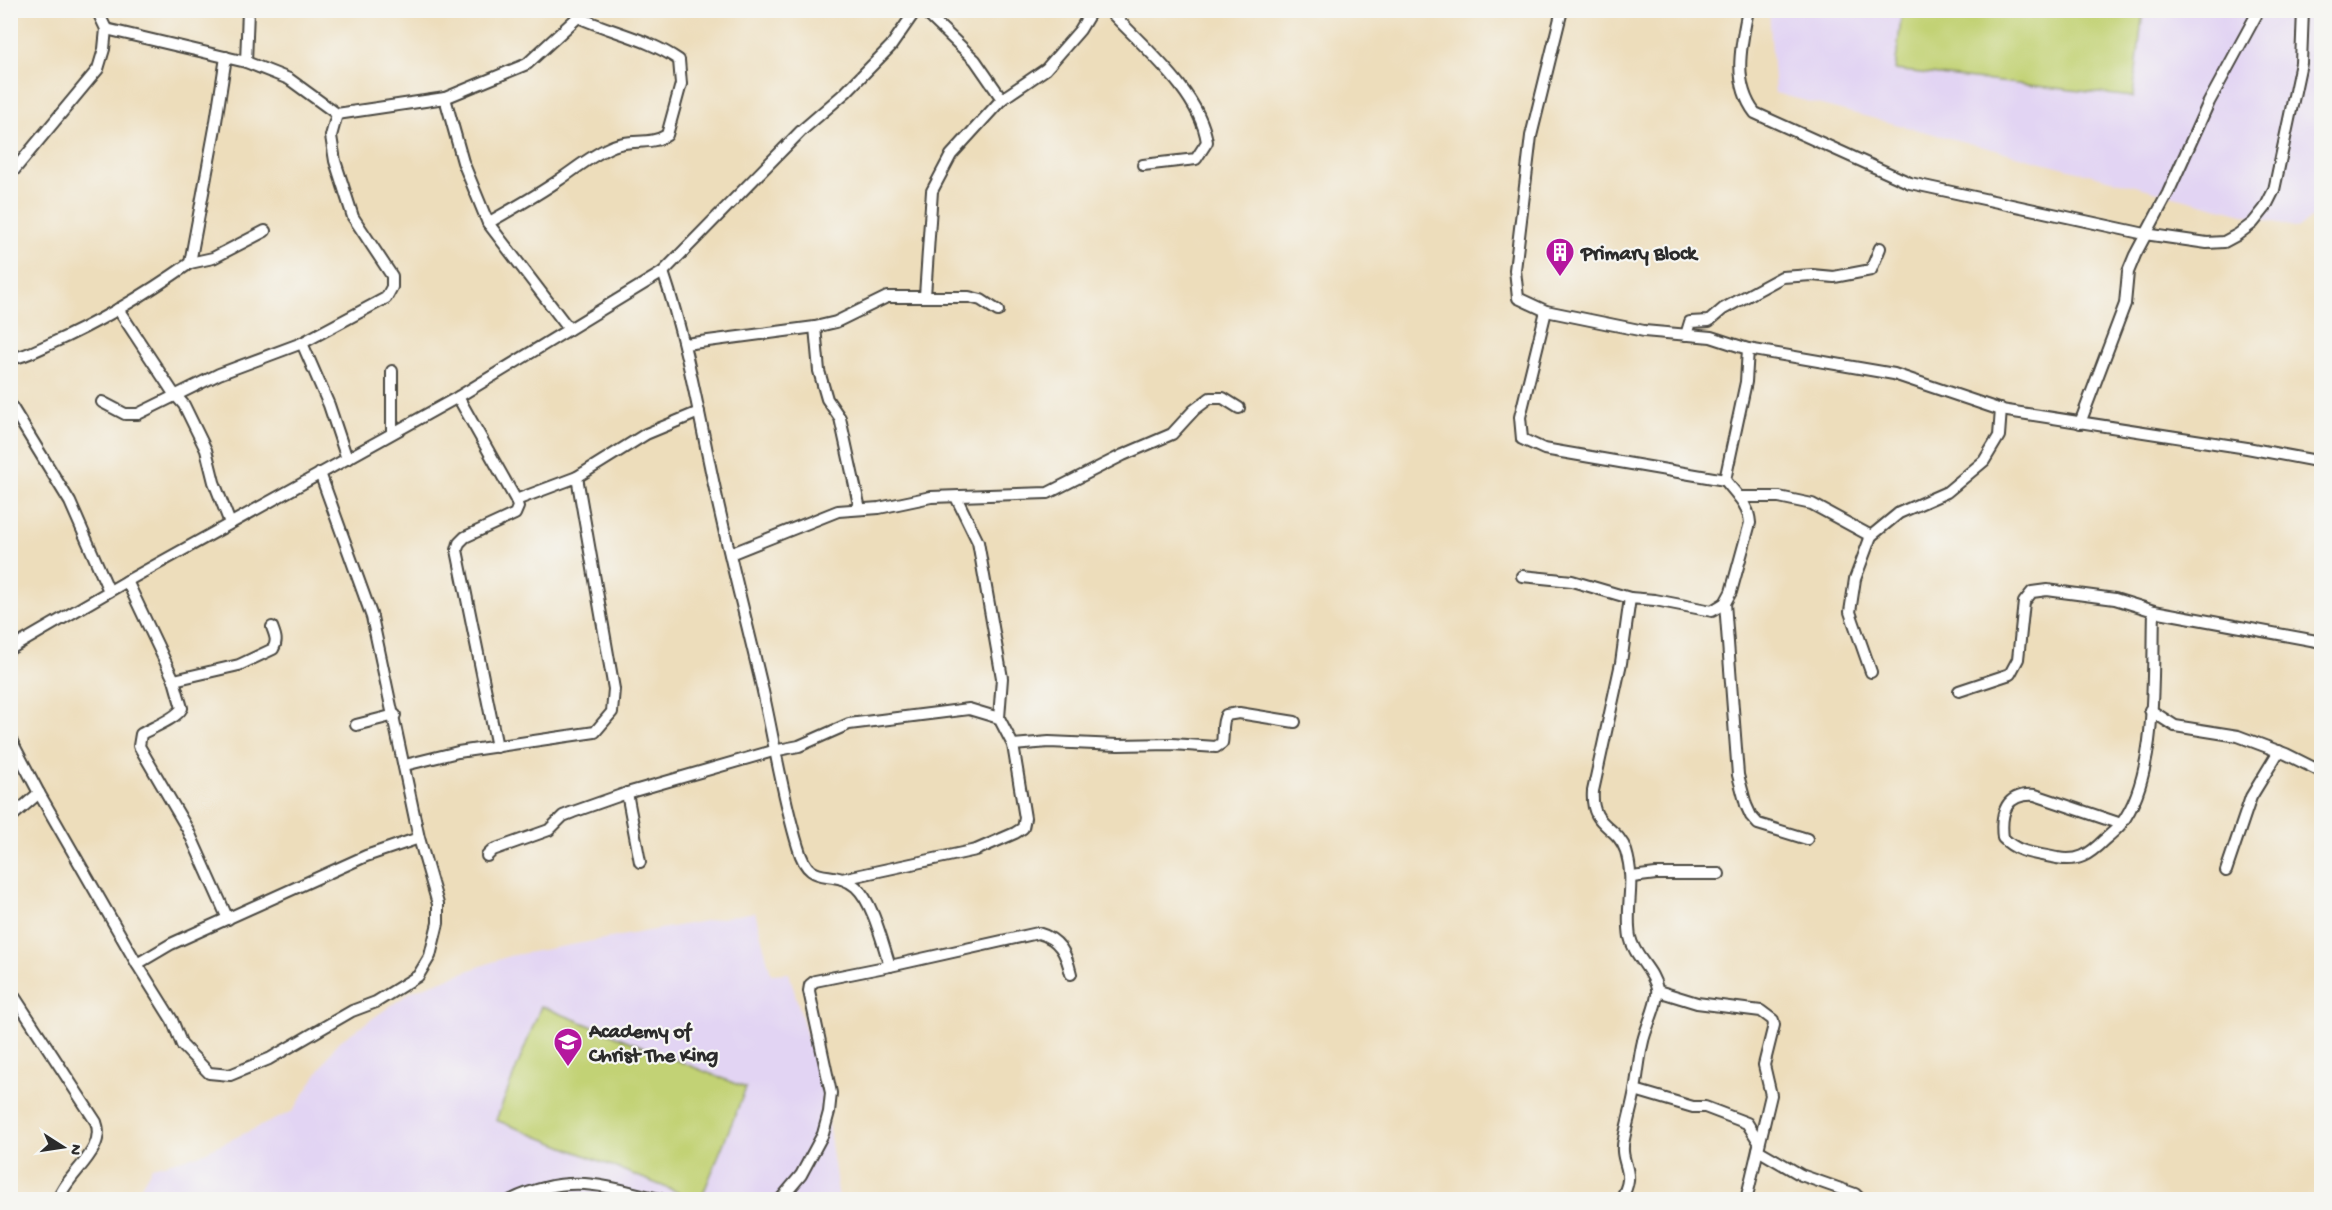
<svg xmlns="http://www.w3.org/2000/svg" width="2332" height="1210" font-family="'Gochi Hand',sans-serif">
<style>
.built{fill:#e2d4f3}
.green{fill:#c2d275;stroke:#767e50;stroke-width:1.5}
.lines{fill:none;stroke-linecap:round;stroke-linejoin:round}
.street-casing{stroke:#484641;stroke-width:14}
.street{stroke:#fff;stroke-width:10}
.labels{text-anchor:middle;stroke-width:4.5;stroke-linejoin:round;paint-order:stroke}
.poi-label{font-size:21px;font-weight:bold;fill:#2b2b2b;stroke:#f6f6f2;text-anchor:start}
</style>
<rect width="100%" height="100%" fill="#f6f6f2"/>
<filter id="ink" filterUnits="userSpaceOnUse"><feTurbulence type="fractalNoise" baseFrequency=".0167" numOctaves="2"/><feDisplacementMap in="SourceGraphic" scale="12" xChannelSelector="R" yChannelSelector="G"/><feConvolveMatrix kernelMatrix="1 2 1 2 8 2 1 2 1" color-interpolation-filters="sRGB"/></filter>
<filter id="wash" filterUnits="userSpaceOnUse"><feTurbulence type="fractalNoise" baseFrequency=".008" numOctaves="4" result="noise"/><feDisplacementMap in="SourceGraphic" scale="24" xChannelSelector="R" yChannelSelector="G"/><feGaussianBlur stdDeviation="1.35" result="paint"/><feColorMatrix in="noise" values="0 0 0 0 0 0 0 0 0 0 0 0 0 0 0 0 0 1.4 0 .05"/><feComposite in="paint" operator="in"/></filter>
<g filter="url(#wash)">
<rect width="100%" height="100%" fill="#edddbb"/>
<g class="built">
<polygon points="1769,11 2321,11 2321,211 2298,228 1775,93"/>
<polygon points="755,912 771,974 789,973 824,1094 839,1199 133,1200 152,1167 198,1155 293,1111 337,1043 412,991 509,956"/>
</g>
<g class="green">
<polygon points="1902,11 2143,11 2133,97 1895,70"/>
<polygon points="541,1006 746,1088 701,1199 695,1199 496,1120"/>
</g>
</g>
<g filter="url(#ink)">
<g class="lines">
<g class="street-casing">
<g id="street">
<polyline points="923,10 975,60 1002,99 951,155 932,191 925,296"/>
<path d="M 1109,10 C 1142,46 1200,92 1207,142 L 1196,159 L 1143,165"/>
<path d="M 1562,10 L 1531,136 L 1515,270 L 1518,298 L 1546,311 L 1644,331 L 1711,337 L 1748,349 L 1746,382 L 1725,480 C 1736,494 1749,505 1750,523 L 1731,592 L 1725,603 L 1712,611 L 1655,600 L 1630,598 L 1621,663 L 1593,791 C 1590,828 1617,824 1626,851 C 1636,883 1625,907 1630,937 C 1634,957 1654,970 1657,989 C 1659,1002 1646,1027 1643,1041 C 1639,1057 1638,1074 1635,1090 C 1632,1107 1627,1123 1624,1139 C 1618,1165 1639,1171 1620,1200"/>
<path d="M 1748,10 C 1741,45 1732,83 1755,113 L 1910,183 L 2145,234 L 2207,243 L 2224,242 L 2237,235 L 2253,223 L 2265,208 L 2274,190 L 2301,63 L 2303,10"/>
<polyline points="106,29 246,62 289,79 337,114 445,98 463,162 488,223 569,329"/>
<polyline points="246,62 248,10"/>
<polyline points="445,98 527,64 578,17 580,11"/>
<polyline points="1002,99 1046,69 1080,30 1092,10"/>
<polyline points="10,175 98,69 104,49 106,29 97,10"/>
<path d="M 488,223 C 512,209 536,196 559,180 C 577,168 593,154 613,146 C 631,138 650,146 667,135 L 681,84 L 679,60 C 649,39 611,32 578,17"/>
<polyline points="190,263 213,258 265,231"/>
<path d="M 663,272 C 685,337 697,404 711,471 C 726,543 745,615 762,687 C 774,740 782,795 798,847 C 810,890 831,866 856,887 C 873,902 883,945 890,966 L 815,981 L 810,985 L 809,991 L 831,1093 L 829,1112 L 823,1134 L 801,1175 L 780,1200"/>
<polyline points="118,309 172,391 184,405 206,450 214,482 230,523"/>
<polyline points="1546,311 1520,417 1522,439 1544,449 1725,480"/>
<polyline points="815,327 819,371 827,399 840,418 860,509"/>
<polyline points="1686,335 1690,322 1709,321 1723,309 1782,277 1812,275 1834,277 1871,270 1880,248"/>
<polyline points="302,343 329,405 347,459"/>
<polyline points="685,344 815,327 836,322 887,297 969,297 981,300 998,311"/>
<polyline points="1748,349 1894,374 2001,410 2247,448 2322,462"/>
<path d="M 10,359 C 24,357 37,350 50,344 C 100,322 146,294 190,263 L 215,128 L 226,57"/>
<polyline points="458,397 516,500 518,507 515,514 465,537 459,543 457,550 497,747"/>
<polyline points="102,402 125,414 138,414 219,374 302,343 386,298 392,287 392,276 353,217 335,161 331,136 337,114"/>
<polyline points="10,404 70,502 109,591"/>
<polyline points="2080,423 2125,304 2128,272 2135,255 2168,193 2209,102 2259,10"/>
<polyline points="392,433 392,371"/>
<polyline points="320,473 372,617 419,838 438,904 438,923 430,956 418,976 376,1002 352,1011 269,1059 230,1075 209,1073 182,1045 172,1020 137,964 171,944 366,856 419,838"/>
<path d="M 956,497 L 978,542 L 1002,678 L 999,718 L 1013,745 L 1049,742 L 1118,745 L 1172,744 L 1216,747 L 1222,743 C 1224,733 1221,724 1226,715 L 1239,713 L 1295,722"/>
<polyline points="1739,497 1779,497 1812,504 1871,536"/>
<polyline points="516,500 577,477 646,434 699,412"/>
<polyline points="730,554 838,511 879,508 931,497 1048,493 1123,455 1172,434 1194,410 1210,398 1223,398 1239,408"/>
<polyline points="1522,576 1572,581 1630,598"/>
<path d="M 127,581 L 174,680 L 182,708 C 176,719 153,727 141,734 L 139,746 L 188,830 L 228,919"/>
<polyline points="1725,603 1738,775 1746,805 1751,816 1758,824 1807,839"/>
<polyline points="10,649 127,581 458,397 663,272 801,131 846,92 891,46 916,10"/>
<polyline points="1871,672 1850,612 1855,579 1871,536 1899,513 1947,492 1984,461 1999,436 2001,409"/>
<path d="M 174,680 L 239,665 L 273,649 C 278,641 275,635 272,627"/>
<polyline points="1959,691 2010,674 2018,659 2024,602 2032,592 2047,590 2115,599 2154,611 2322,642"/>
<polyline points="2150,710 2175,726 2238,736 2286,754 2322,772"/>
<polyline points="356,725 395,715"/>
<polyline points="10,738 39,793 137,964"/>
<polyline points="405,765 458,752 595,732 612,712 614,689 577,477"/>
<polyline points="627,793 640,862"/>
<polyline points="10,818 39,793"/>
<path d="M 2121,824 L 2035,795 C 2006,793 2000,812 2003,838 C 2019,854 2035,853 2057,858 C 2078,862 2089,855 2104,840 C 2110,835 2116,830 2121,824 C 2159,774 2152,672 2154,611"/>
<polyline points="487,856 493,850 549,830 563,816 573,812 627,793 773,751 799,746 849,724 969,709 999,718"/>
<polyline points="2226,871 2251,797 2279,751"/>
<polyline points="1632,877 1656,874 1719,874"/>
<polyline points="842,879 976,850 1015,833 1023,828 1025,818 1013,745"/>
<path d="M 890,966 L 1038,933 C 1060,939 1066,953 1071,974"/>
<path d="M 10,990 L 96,1122 C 107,1151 67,1173 58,1200"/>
<polyline points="1658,991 1697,1003 1761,1011 1773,1020 1774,1025 1764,1065 1771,1095 1746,1200"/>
<polyline points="1635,1090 1693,1107 1705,1107 1747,1123 1759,1142"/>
<polyline points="1758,1150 1801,1175 1855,1194 1861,1200"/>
<path d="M 511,1200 C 571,1172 602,1186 663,1200"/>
</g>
</g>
<use href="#street" class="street"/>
</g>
</g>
<defs>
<g id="building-pin" transform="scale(1.5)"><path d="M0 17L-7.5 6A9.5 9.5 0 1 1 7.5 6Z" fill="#b5179e" stroke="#f6f6f2"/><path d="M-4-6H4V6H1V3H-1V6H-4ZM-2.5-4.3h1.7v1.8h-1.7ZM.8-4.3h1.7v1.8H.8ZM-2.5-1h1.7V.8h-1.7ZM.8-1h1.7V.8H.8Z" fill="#fff"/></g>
<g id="school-pin" transform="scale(1.5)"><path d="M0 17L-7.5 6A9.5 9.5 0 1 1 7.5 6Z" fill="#b5179e" stroke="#f6f6f2"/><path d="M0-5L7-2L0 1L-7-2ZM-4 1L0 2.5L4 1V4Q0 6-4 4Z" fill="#fff"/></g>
</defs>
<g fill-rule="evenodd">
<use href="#building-pin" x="1560" y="252"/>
<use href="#school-pin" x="568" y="1042"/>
</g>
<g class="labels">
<g class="poi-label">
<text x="1581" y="259">Primary Block</text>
<text x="589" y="1037">Academy of<tspan x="589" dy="24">Christ The King</tspan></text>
</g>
</g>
<rect width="2332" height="1210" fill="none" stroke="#f6f6f2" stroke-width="36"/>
<g transform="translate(63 1147) rotate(102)" stroke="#f6f6f2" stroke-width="4.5" paint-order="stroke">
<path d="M0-4.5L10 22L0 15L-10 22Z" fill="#2b2b2b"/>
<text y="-9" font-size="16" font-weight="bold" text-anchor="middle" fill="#2b2b2b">N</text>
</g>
</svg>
